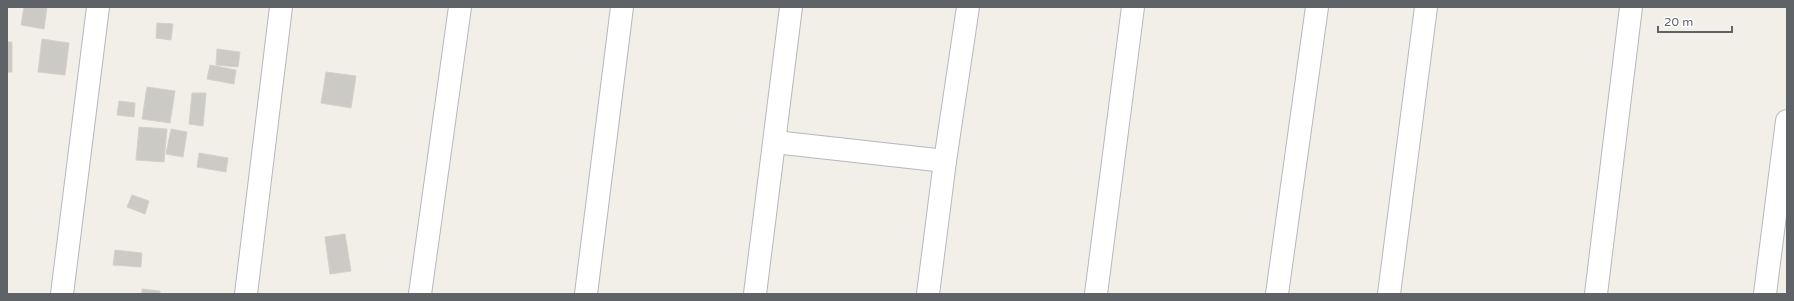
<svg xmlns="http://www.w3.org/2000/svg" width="1794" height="301" font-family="'Varela Round',sans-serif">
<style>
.building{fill:#cccac5;stroke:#d6d1c6}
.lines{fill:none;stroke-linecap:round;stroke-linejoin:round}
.minor-casing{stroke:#b5b8bc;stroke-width:24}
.minor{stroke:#fff;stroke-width:22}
</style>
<rect width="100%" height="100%" fill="#f1efe8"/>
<g class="building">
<polygon points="24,7 47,7 44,29 21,25"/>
<polygon points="157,23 173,24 171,40 156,38"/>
<polygon points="42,39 69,43 65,75 38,72"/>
<rect x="7" y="42" width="5" height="30"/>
<polygon points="217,49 240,52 238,67 216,65"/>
<polygon points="210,65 236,70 234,84 207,79"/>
<polygon points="326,72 356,76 351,108 321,103"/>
<polygon points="147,87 175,91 170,123 142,119"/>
<polygon points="192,93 206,93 203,126 189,124"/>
<polygon points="119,101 135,103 134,117 117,115"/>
<polygon points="139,127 167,129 164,162 136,160"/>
<polygon points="171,129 187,132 183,157 166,154"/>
<polygon points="199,153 228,158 226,172 197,167"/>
<polygon points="132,195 149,201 145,214 127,207"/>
<polygon points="345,234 351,271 330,274 325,237"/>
<polygon points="115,250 142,253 141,267 113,265"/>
<polygon points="142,289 160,291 160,294 142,294"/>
</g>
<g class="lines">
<g class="minor-casing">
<g id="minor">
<polyline points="775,142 945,161"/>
<polyline points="62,294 98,7"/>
<polyline points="246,294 281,7"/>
<polyline points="420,294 460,7"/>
<polyline points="586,294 622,7"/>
<polyline points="755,294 791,7"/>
<polyline points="928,294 945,161 968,7"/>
<polyline points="1096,294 1133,7"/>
<polyline points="1277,294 1317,7"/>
<polyline points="1389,294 1426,7"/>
<polyline points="1596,294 1631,7"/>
<polyline points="1765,294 1787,121"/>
</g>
</g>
<use href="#minor" class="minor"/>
</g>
<rect width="1794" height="301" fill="none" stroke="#5f6368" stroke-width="16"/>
<path d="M1658 26v6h74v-6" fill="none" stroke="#5f6368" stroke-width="2"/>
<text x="1664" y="26" font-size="12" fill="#5f6368" stroke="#ffffff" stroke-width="3" paint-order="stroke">20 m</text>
</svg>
